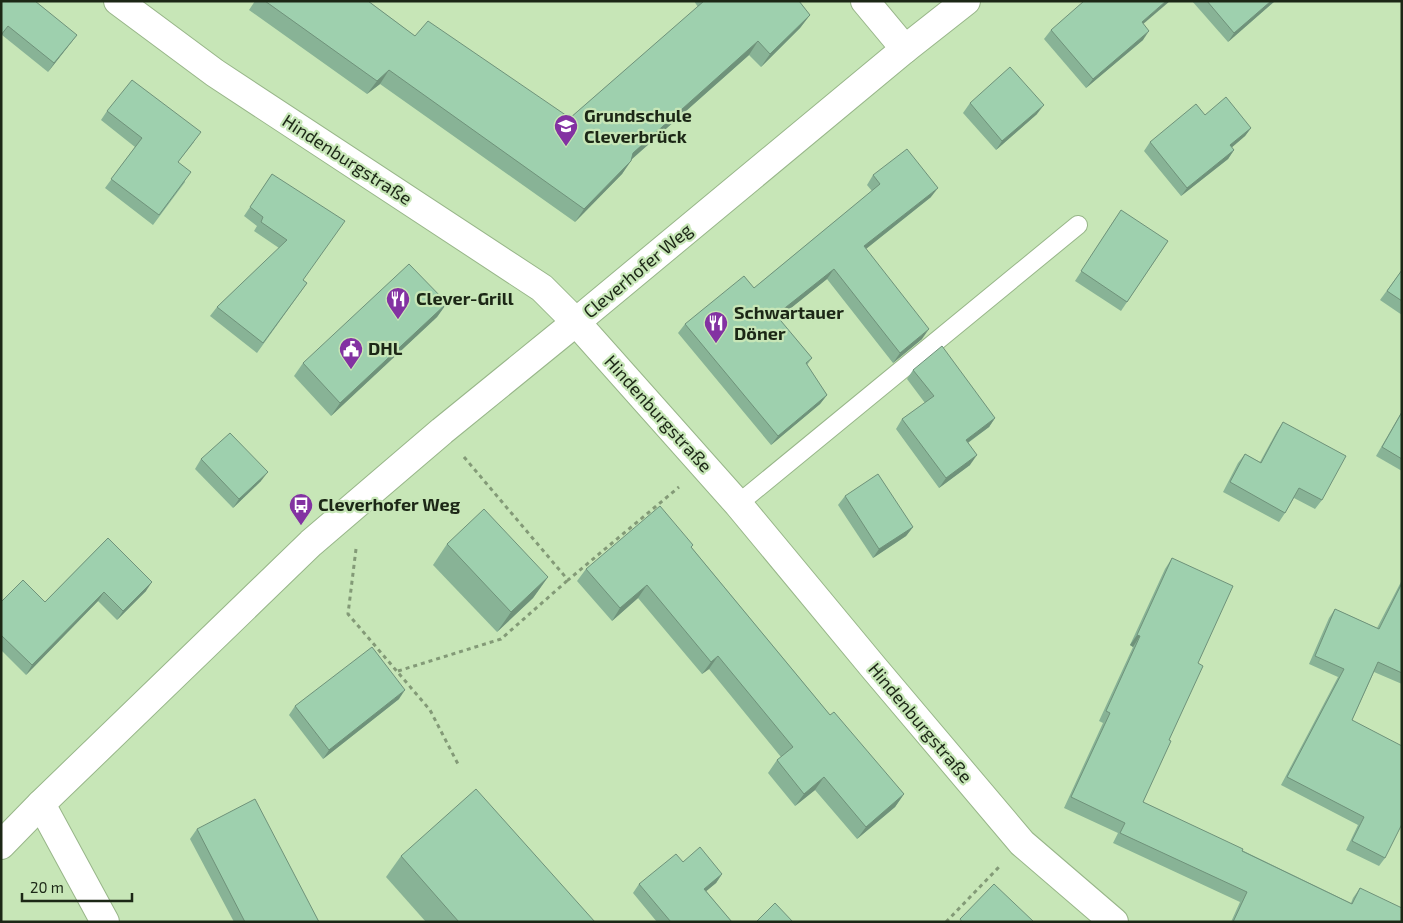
<svg xmlns="http://www.w3.org/2000/svg" width="1403" height="923" font-family="'Exo 2',sans-serif">
<style>
.lines{fill:none;stroke-linecap:round;stroke-linejoin:round}
.lane-casing{stroke:#98b689;stroke-width:20}
.street-casing{stroke:#98b689;stroke-width:30}
.secondary-casing{stroke:#98b689;stroke-width:30}
.path{stroke:#839a77;stroke-width:3;stroke-dasharray:4 4;stroke-linecap:butt}
.lane{stroke:#fff;stroke-width:18}
.street{stroke:#fff;stroke-width:28}
.secondary{stroke:#fff;stroke-width:28}
.wall{fill:#88b396}
.shaded-wall{fill:#6f927a}
.building{fill:#9ed0ae;stroke:#6f927a}
.labels{text-anchor:middle;stroke-width:4.5;stroke-linejoin:round;paint-order:stroke}
.poi-label{font-size:18px;font-weight:bold;fill:#1c2716;stroke:#c7e6b7;text-anchor:start}
.street-label{font-size:18px;fill:#1c2716;stroke:#c7e6b7}
</style>
<rect width="100%" height="100%" fill="#c7e6b7"/>
<g class="lines">
<g class="lane-casing">
<polyline id="lane" points="738,504 1078,225"/>
</g>
<g class="street-casing">
<g id="street">
<polyline points="865,1 905,49"/>
<polyline points="41,804 105,922"/>
<polyline points="1,845 41,804 311,543 442,431 576,322"/>
</g>
</g>
<g class="secondary-casing">
<g id="secondary">
<polyline points="118,1 215,73 542,288 576,322 738,504 874,668 1022,843 1114,922"/>
<polyline points="576,322 905,49 966,1"/>
</g>
</g>
<g class="path">
<polyline points="464,457 568,580 679,487"/>
<polyline points="356,549 348,614 430,710 459,766"/>
<polyline points="398,671 501,639 568,580"/>
<polyline points="946,922 999,867"/>
</g>
<use href="#lane" class="lane"/>
<use href="#street" class="street"/>
<use href="#secondary" class="secondary"/>
</g>
<g class="wall">
<polygon points="1,1 77,35 48,72 2,35"/>
<polygon points="255,1 368,1 415,36 570,118 698,7 694,1 799,1 810,15 800,28 761,67 749,55 631,160 622,174 575,222 380,84 367,94 249,10"/>
<polygon points="1192,1 1275,1 1228,42"/>
<polygon points="1144,24 1143,40 1086,88 1044,39 1051,30"/>
<polygon points="970,103 1037,114 996,150 963,113"/>
<polygon points="107,111 194,142 178,162 185,182 153,225 105,188 135,147 101,120"/>
<polygon points="1205,115 1251,128 1245,136 1231,148 1234,150 1228,159 1181,196 1144,151 1150,142"/>
<polygon points="272,174 303,280 307,283 257,353 210,316 217,307 279,248 254,231 257,226 244,216"/>
<polygon points="873,175 931,197 866,249 922,339 893,363 827,279 778,318 812,358 807,365 827,395 820,404 771,445 678,333 685,324 754,288 872,191 867,185"/>
<polygon points="1115,219 1168,241 1121,311 1075,281"/>
<polygon points="1402,270 1402,315 1380,300"/>
<polygon points="447,303 437,317 331,416 294,376 303,363"/>
<polygon points="913,370 995,418 989,427 968,443 970,465 939,488 896,429 902,419 925,403 907,379"/>
<polygon points="1402,411 1402,471 1376,456"/>
<polygon points="1283,422 1322,500 1315,509 1294,498 1285,513 1279,522 1223,492 1238,463 1245,454 1260,462 1277,431"/>
<polygon points="201,459 261,481 233,508 195,469"/>
<polygon points="845,496 913,527 906,536 873,558 838,505"/>
<polygon points="108,538 146,591 117,620 98,601 26,675 1,650 1,602 45,602"/>
<polygon points="447,544 548,577 533,598 497,632 433,565"/>
<polygon points="692,548 830,715 904,794 895,807 857,839 815,790 795,806 768,773 777,760 781,757 709,669 702,674 638,598 612,621 577,581 586,569"/>
<polygon points="1172,558 1198,663 1169,740 1143,802 1351,903 1353,898 1360,888 1402,922 1231,922 1240,902 1113,843 1118,833 1064,808 1103,723 1099,721 1133,647 1130,645 1165,569"/>
<polygon points="1402,580 1402,684 1374,672 1352,720 1385,858 1379,866 1346,850 1358,825 1281,785 1338,677 1309,664 1329,618 1335,609 1377,628"/>
<polygon points="399,699 323,759 289,715 295,706"/>
<polygon points="197,829 319,922 234,922 190,839"/>
<polygon points="401,856 595,922 426,922 386,877"/>
<polygon points="683,862 722,874 716,883 706,891 732,922 657,922 633,893 639,884"/>
</g>
<g class="shaded-wall">
<polygon points="1166,1 1170,1 1135,31 1142,22"/>
<polygon points="1271,1 1275,1 1228,42 1234,33"/>
<polygon points="810,15 800,28 761,67 770,54"/>
<polygon points="1149,31 1143,40 1086,88 1093,79"/>
<polygon points="77,35 70,44 48,72 54,63"/>
<polygon points="758,41 749,55 624,166 633,153"/>
<polygon points="389,70 380,84 367,94 377,81"/>
<polygon points="1044,105 1037,114 996,150 1002,141"/>
<polygon points="1251,128 1245,136 1224,154 1230,145"/>
<polygon points="1234,150 1228,159 1181,196 1187,188"/>
<polygon points="631,161 622,174 575,222 584,209"/>
<polygon points="938,188 931,197 857,256 864,246"/>
<polygon points="834,269 827,279 770,325 776,315"/>
<polygon points="447,303 437,317 331,416 340,403"/>
<polygon points="929,329 922,339 893,363 900,353"/>
<polygon points="827,395 820,404 771,445 778,436"/>
<polygon points="995,418 989,427 959,449 966,440"/>
<polygon points="977,455 970,465 939,488 946,478"/>
<polygon points="268,472 261,481 233,508 239,499"/>
<polygon points="913,527 906,536 873,558 879,549"/>
<polygon points="548,577 533,598 497,632 511,612"/>
<polygon points="152,582 146,591 117,620 123,611"/>
<polygon points="647,585 638,598 612,621 620,608"/>
<polygon points="104,592 98,601 26,675 32,665"/>
<polygon points="1137,635 1140,636 1133,647 1130,645"/>
<polygon points="718,656 709,669 702,674 711,662"/>
<polygon points="405,690 399,699 323,759 329,750"/>
<polygon points="824,777 815,790 795,806 804,794"/>
<polygon points="904,794 895,807 857,839 866,827"/>
<polygon points="722,874 716,883 698,898 704,889"/>
</g>
<g class="building">
<polygon points="1,1 35,1 77,35 54,63 8,26 1,35"/>
<polygon points="265,1 368,1 415,36 428,21 570,118 704,1 799,1 810,15 770,54 758,41 633,153 631,161 584,209 389,70 377,81"/>
<polygon points="1084,1 1166,1 1142,22 1149,31 1093,79 1051,30"/>
<polygon points="1207,1 1271,1 1234,33"/>
<polygon points="1010,67 1044,105 1002,141 970,103"/>
<polygon points="132,80 201,132 178,162 191,172 159,215 111,179 142,138 107,111"/>
<polygon points="1226,97 1251,128 1230,145 1234,150 1187,188 1150,142 1196,104 1205,115"/>
<polygon points="907,149 938,188 864,246 929,329 900,353 834,269 776,315 812,358 806,363 827,395 778,436 685,324 744,276 754,288 880,184 873,175"/>
<polygon points="272,174 345,221 303,280 307,283 263,343 217,307 287,240 261,222 263,217 250,207"/>
<polygon points="1121,210 1168,241 1127,302 1081,271"/>
<polygon points="409,264 447,303 340,403 303,363"/>
<polygon points="1402,270 1402,301 1387,291"/>
<polygon points="942,346 995,418 966,440 977,455 946,478 902,419 934,396 913,370"/>
<polygon points="1402,412 1402,459 1382,447"/>
<polygon points="1283,422 1346,456 1322,500 1299,488 1285,513 1230,482 1245,454 1261,463"/>
<polygon points="230,433 268,472 239,499 201,459"/>
<polygon points="878,474 913,527 879,549 845,496"/>
<polygon points="660,506 693,545 691,547 830,715 834,712 904,794 866,827 824,777 804,794 777,760 793,747 718,656 711,662 647,585 620,608 586,569"/>
<polygon points="484,509 548,577 511,612 447,544"/>
<polygon points="108,538 152,582 123,611 104,592 32,665 1,635 1,602 23,580 45,602"/>
<polygon points="1172,558 1233,586 1198,663 1203,666 1169,740 1171,741 1143,802 1243,849 1242,851 1352,904 1360,888 1402,908 1402,922 1233,922 1247,892 1120,833 1125,823 1071,797 1110,713 1106,711 1140,636 1137,635"/>
<polygon points="1402,583 1402,673 1378,662 1352,720 1402,746 1402,824 1385,858 1352,841 1364,817 1287,777 1344,669 1315,656 1335,609 1379,629"/>
<polygon points="372,647 405,690 329,750 295,706"/>
<polygon points="476,789 595,922 459,922 401,856"/>
<polygon points="255,799 319,922 245,922 197,829"/>
<polygon points="700,847 722,874 704,889 732,922 671,922 639,884 676,854 683,862"/>
<polygon points="994,884 1034,922 962,922 960,919"/>
<polygon points="775,903 793,922 756,922"/>
</g>
<defs>
<g id="school-pin" transform="scale(1.25)"><path d="M0 17L-7.5 6A9.5 9.5 0 1 1 7.5 6Z" fill="#8332a2" stroke="#c7e6b7"/><path d="M0-5L7-2L0 1L-7-2ZM-4 1L0 2.5L4 1V4Q0 6-4 4Z" fill="#fff"/></g>
<g id="restaurant-pin" transform="scale(1.25)"><path d="M0 17L-7.5 6A9.5 9.5 0 1 1 7.5 6Z" fill="#8332a2" stroke="#c7e6b7"/><path d="M-5-6h1v4h1v-4h1v4h1v-4h1v5L-1.5 .5V6h-2V.5L-5-1ZM5-6V6H3V1.5H1.5Q1.5-4 5-6Z" fill="#fff"/></g>
<g id="civic-pin" transform="scale(1.25)"><path d="M0 17L-7.5 6A9.5 9.5 0 1 1 7.5 6Z" fill="#8332a2" stroke="#c7e6b7"/><path d="M-.6-6.5H3V-4.5H.6V-3L4-1V1h2V6H-6V1h2V-1L-.6-3ZM-1.2 2.5V6h2.4V2.5Z" fill="#fff"/></g>
<g id="bus-pin" transform="scale(1.25)"><path d="M0 17L-7.5 6A9.5 9.5 0 1 1 7.5 6Z" fill="#8332a2" stroke="#c7e6b7"/><path d="M-5-6H5V4H4V6H2V4H-2V6H-4V4H-5ZM-3.5-4V0h7V-4ZM-3.5 1.2v1.5H-2V1.2ZM2 1.2v1.5H3.5V1.2Z" fill="#fff"/></g>
</defs>
<g fill-rule="evenodd">
<use href="#school-pin" x="566" y="126"/>
<use href="#restaurant-pin" x="398" y="299"/>
<use href="#restaurant-pin" x="716" y="323"/>
<use href="#civic-pin" x="351" y="349"/>
<use href="#bus-pin" x="301" y="505"/>
</g>
<g class="labels">
<g class="poi-label">
<text x="584" y="122">Grundschule<tspan x="584" dy="21">Cleverbrück</tspan></text>
<text x="416" y="305">Clever-Grill</text>
<text x="734" y="319">Schwartauer<tspan x="734" dy="21">Döner</tspan></text>
<text x="368" y="355">DHL</text>
<text x="318" y="511">Cleverhofer Weg</text>
</g>
<g class="street-label">
<text transform="translate(347 160) rotate(33)" y="6">Hindenburgstraße</text>
<text transform="translate(638 271) rotate(-40)" y="6">Cleverhofer Weg</text>
<text transform="translate(658 414) rotate(48)" y="6">Hindenburgstraße</text>
<text transform="translate(920 723) rotate(50)" y="6">Hindenburgstraße</text>
</g>
</g>
<rect width="1403" height="923" fill="none" stroke="#1c2716" stroke-width="5"/>
<path d="M22 893v8h110v-8" fill="none" stroke="#1c2716" stroke-width="2.5"/>
<text x="30" y="893" font-size="15" fill="#1c2716" stroke="#c7e6b7" stroke-width="4" paint-order="stroke">20 m</text>
</svg>
